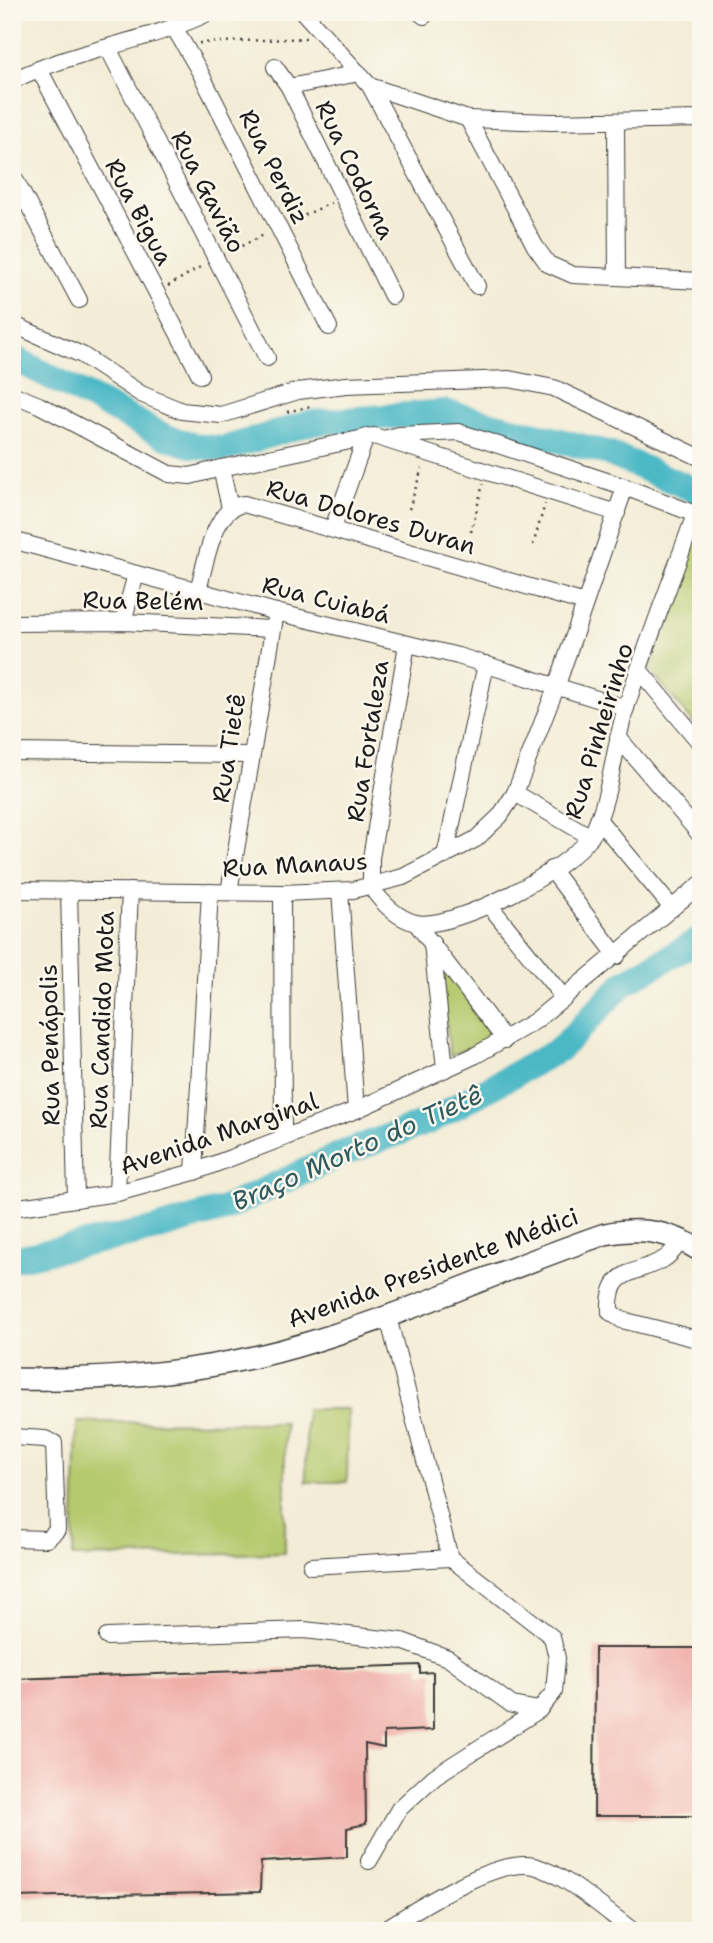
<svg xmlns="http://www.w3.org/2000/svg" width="713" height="1943" font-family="'Shantell Sans',sans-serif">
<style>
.green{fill:#b5c96d;stroke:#687244;stroke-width:2}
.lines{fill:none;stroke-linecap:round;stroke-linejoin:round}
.river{stroke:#4bb8c6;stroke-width:26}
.building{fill:#f0aea9}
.minor-casing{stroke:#3c3b38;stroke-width:18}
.major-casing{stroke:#3c3b38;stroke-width:24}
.path{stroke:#3c3b38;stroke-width:2.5;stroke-dasharray:2 5;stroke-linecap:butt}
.minor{stroke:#fff;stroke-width:16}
.major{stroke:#fff;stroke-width:21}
.labels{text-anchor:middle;stroke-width:5;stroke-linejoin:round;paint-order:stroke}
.street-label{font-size:24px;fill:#1c1c1c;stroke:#fbf7ec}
.water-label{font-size:26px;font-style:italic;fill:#2f5a60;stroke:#fbf7ec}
</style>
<rect width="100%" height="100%" fill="#fbf7ec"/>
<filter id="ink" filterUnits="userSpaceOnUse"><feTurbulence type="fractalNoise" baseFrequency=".0143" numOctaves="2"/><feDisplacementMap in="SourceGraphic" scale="14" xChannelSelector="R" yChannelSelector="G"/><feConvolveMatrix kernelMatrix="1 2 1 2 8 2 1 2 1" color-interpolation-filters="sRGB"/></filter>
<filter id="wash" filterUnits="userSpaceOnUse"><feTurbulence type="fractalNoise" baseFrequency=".00686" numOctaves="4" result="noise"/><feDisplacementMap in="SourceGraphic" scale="28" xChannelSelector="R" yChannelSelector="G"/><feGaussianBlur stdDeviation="1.57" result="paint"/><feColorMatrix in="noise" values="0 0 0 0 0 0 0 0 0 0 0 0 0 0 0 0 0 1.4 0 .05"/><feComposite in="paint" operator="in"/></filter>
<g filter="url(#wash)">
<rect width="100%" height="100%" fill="#f3ecd6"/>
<g class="green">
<polygon points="697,538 701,543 701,732 649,669"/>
<polygon points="438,954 493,1037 450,1056"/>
<polygon points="306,1409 348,1409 347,1482 306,1482"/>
<polygon points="77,1422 285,1423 285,1553 73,1557"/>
</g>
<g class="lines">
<g class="river">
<polyline points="12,357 166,437 195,446 223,449 310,423 445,412 608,453 701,493"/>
<polyline points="12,1259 152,1230 224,1209 341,1154 430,1121 560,1049 624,983 701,939"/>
</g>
</g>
<g id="blocks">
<g class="building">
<polygon points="595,1648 701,1648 701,1816 594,1816"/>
<polygon points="420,1665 420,1673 433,1672 433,1730 384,1732 384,1748 365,1744 366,1824 347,1828 347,1857 261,1862 260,1892 12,1897 12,1679"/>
</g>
</g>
</g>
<g filter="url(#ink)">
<use href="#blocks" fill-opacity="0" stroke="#3c3b38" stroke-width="2"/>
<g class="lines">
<g class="minor-casing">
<g id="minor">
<polyline points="303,12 370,86 477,286"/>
<polyline points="419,12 424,16"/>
<polyline points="175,29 200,72 329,327"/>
<polyline points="108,48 267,358"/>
<polyline points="275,67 289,87 392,296"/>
<polyline points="39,69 200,375"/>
<path d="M 12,81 C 75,49 147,43 210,12"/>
<polyline points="370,86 468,119 552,122 701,119"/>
<polyline points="289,87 359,73"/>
<polyline points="468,119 535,246 548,264 573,275 701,281"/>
<polyline points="616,121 617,277"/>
<polyline points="12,174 79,300"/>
<polyline points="12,324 82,355 141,394 182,411 221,415 298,391 346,385 509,379 554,388 701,458"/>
<polyline points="12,394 39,405 169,474 190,476 221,468"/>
<polyline points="384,439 399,435 459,432 625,487 695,514 700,520"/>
<polyline points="230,508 221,468 374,436 617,513"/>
<polyline points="333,528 366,437"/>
<polyline points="12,540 276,612 458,656 626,708"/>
<path d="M 198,590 C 206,564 212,508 244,504 L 585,603"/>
<polyline points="123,622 136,574"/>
<polyline points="12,623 123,622 272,629"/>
<path d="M 407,644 L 371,858 L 371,887 C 382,903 396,918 416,923 C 453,931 575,867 592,834 C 610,800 614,748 625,711 C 646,644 672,580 695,514"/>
<polyline points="640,671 701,744"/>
<polyline points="618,737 701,836"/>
<polyline points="12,752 250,755"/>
<polyline points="515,793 591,837"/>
<polyline points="598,819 672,908"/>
<polyline points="445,856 486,664"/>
<polyline points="551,869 617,956"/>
<polyline points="12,890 282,893 353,890 403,877 476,839 500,816 515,793 557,685 625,487"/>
<polyline points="69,890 76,1199"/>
<polyline points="340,891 356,1110"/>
<polyline points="229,892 276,612"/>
<polyline points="282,893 283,1138"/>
<polyline points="490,906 564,998"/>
<polyline points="416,923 505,1040"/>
<polyline points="432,943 445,1069"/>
<polyline points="194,1172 210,892"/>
<polyline points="117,1193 130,891"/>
<polyline points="12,1208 117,1193 194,1172 356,1110 476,1055 535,1021 701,884"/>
<path d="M 683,1239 C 677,1246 671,1255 664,1259 C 634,1276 608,1267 610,1312 L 622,1320 L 701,1340"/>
<polyline points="12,1437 45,1439 54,1443 57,1530 47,1539 12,1538"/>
<polyline points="311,1566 450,1558"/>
<polyline points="107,1637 304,1630 402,1641 448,1658 512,1705 539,1710"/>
<polyline points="369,1861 399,1809 435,1776 539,1710 554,1692 557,1658 552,1637 450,1558 388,1317"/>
<path d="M 382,1931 C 415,1910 496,1857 534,1866 C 565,1874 606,1911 633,1931"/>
</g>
</g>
<g class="major-casing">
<path id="major" d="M 12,1379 C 113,1381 215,1372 311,1342 C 411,1312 506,1268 605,1234 C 642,1227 669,1231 701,1251"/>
</g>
<g class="path">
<polyline points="199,43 308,38"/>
<polyline points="292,221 331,203"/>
<polyline points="229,252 264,235"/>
<polyline points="168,286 202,266"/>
<polyline points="287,412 311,406"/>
<polyline points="409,509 422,468"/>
<polyline points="471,532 483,484"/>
<polyline points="533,545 545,504"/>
</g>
<use href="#minor" class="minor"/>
<use href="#major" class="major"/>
</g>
</g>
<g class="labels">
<g class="street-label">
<text transform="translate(274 167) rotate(63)" y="8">Rua Perdiz</text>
<text transform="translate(355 170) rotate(64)" y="8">Rua Codorna</text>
<text transform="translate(208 192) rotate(63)" y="8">Rua Gavião</text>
<text transform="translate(139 212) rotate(62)" y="8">Rua Bigua</text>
<text transform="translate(371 517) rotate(16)" y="8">Rua Dolores Duran</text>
<text transform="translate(326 600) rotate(14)" y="8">Rua Cuiabá</text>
<text transform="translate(143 601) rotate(1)" y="8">Rua Belém</text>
<text transform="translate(599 731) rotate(-73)" y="8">Rua Pinheirinho</text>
<text transform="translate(368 741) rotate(-81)" y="8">Rua Fortaleza</text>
<text transform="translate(229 748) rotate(-81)" y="8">Rua Tietê</text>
<text transform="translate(295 865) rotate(-3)" y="8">Rua Manaus</text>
<text transform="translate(102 1020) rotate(-88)" y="8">Rua Candido Mota</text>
<text transform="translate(50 1045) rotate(-91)" y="8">Rua Penápolis</text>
<text transform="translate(219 1134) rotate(-19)" y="8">Avenida Marginal</text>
<text transform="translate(433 1268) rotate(-20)" y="8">Avenida Presidente Médici</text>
</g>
<g class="water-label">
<text transform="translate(357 1148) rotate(-24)" y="9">Braço Morto do Tietê</text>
</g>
</g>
<rect width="713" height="1943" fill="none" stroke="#fbf7ec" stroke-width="42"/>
</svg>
